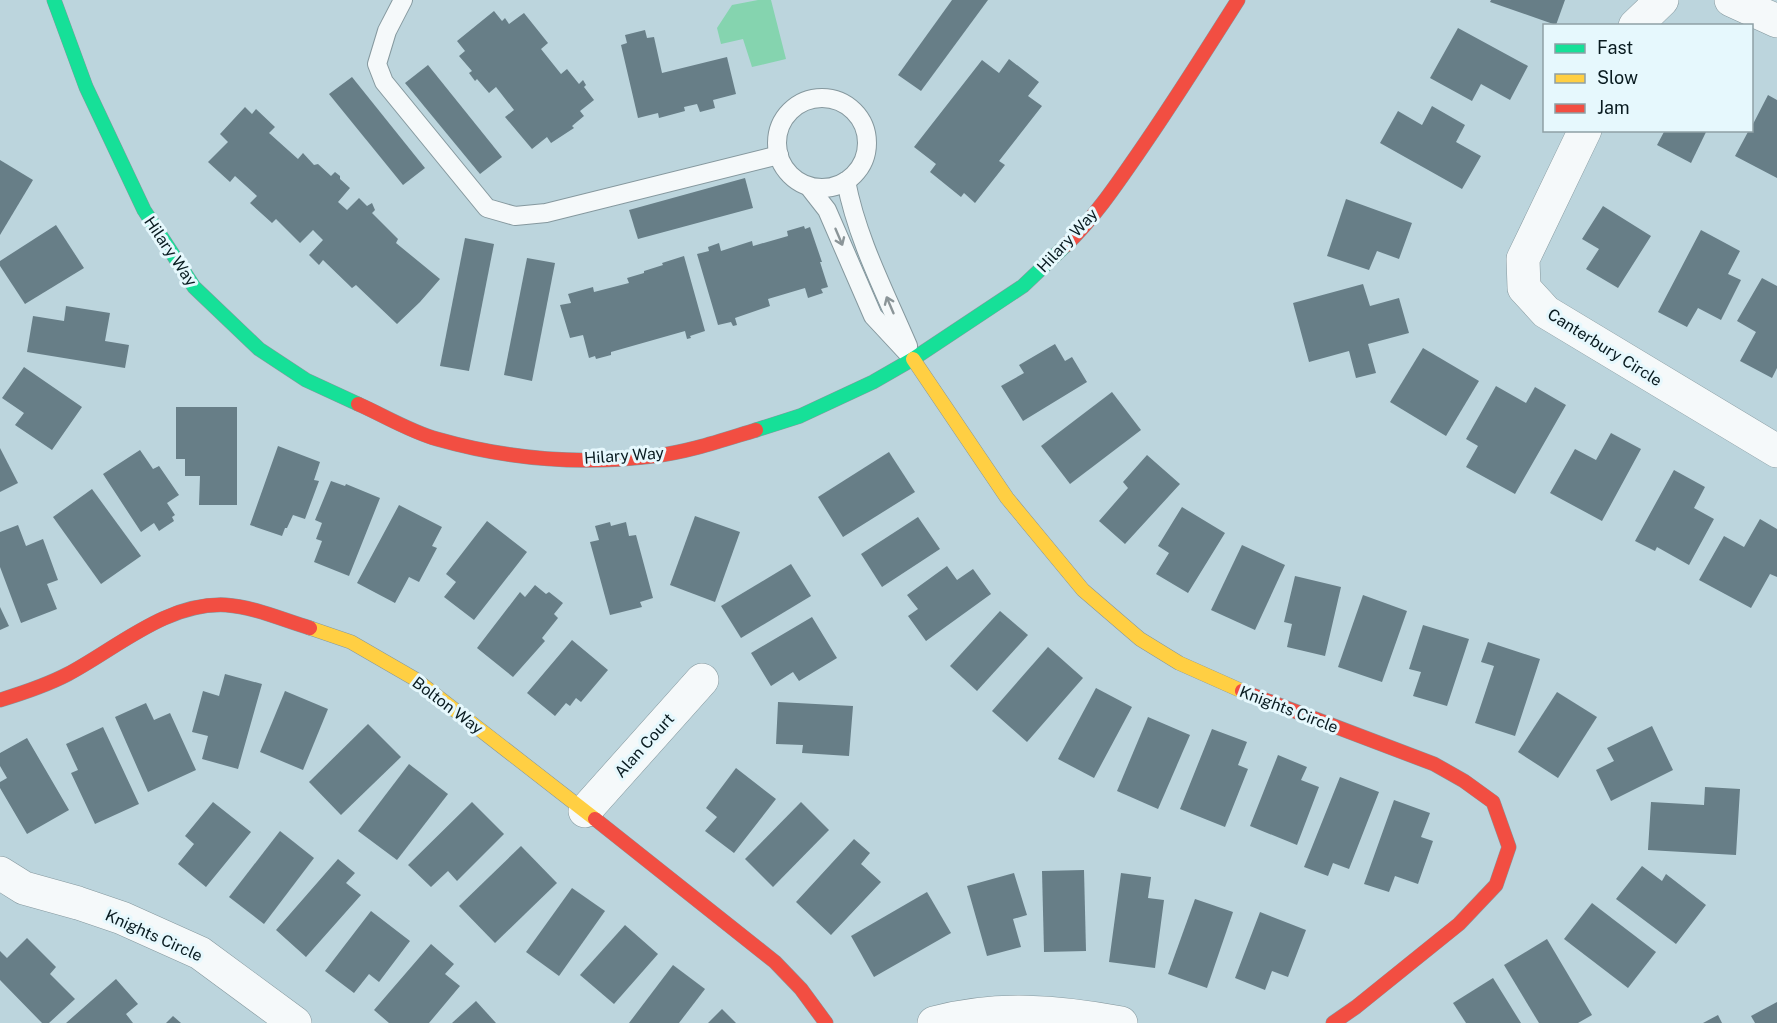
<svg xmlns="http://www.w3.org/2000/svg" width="1777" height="1023" font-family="'Public Sans',sans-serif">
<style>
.water{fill:#85d4af}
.building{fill:#677e87}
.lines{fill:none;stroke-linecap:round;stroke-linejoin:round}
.lane-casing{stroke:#85989e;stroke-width:20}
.street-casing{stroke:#85989e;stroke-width:34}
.fast-casing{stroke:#85989e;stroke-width:15}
.slow-casing{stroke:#85989e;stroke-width:15}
.jam-casing{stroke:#85989e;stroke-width:15}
.lane{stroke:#f5f9fa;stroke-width:18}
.street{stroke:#f5f9fa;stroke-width:33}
.fast{stroke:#16e098;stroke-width:14}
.slow{stroke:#ffcf43;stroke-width:14}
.jam{stroke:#f24e42;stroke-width:14}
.oneway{stroke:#8b9598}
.labels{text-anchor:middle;stroke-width:6;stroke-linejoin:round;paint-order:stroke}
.street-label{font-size:16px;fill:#091b20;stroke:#e6f8fd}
</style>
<rect width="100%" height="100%" fill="#bcd5dd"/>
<polygon class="water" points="758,0 771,0 786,59 752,67 743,39 721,44 717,28 732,5"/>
<g class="building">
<polygon points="952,0 988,0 921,91 898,75"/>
<polygon points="1491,0 1565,0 1556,25 1490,2"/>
<polygon points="494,11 502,21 505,18 509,24 524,13 548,43 541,49 561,74 567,69 579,84 583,80 586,85 584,87 594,100 580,111 584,116 572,126 574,128 551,143 547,137 532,149 505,117 514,110 496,87 489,93 477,79 475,81 469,73 472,71 459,56 465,51 457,41"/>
<polygon points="1458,28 1528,66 1510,100 1481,84 1472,101 1430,78"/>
<polygon points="645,30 647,38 654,37 662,73 727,57 736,94 713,100 715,108 700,112 697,104 684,107 685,111 659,118 658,113 638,118 621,45 627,43 625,35"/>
<polygon points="1009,59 1039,82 1028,96 1042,106 999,161 1005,165 975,203 964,193 961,197 930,172 936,164 914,147 982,60 999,73"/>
<polygon points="428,65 502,157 480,174 405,83"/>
<polygon points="352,77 425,168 403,185 329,94"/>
<polygon points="1768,95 1777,100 1777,178 1735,156 1749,130 1752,130 1752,126"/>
<polygon points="1432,106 1465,125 1456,142 1481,156 1462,189 1380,143 1398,111 1422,125"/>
<polygon points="245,107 252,114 256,109 275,127 269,133 298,159 303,153 314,165 318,164 331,176 335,172 340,176 340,179 350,188 338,202 347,210 359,198 367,206 372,203 375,210 372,213 398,239 396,243 440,279 420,302 397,324 356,285 352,288 323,260 319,265 309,255 323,240 313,230 300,243 276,219 272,223 250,203 257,196 235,176 230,182 208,162 228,142 220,134"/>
<polygon points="1665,130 1707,130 1691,163 1657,145"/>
<polygon points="0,160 33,180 0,235"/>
<polygon points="745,178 753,208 638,239 629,210"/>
<polygon points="1346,199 1412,223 1399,259 1377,251 1369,270 1327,256"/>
<polygon points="1603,206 1651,236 1618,288 1586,269 1599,249 1582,239"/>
<polygon points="56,225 84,268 25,304 0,266 0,261"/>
<polygon points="804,226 805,229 810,227 822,262 820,262 828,287 821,289 823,293 808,298 805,288 768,299 770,306 735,318 737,325 733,326 731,322 718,325 697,254 709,251 708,247 719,243 721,251 752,241 753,246 788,236 787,231"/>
<polygon points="1701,230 1740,251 1728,274 1741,280 1721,320 1698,308 1687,327 1658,312"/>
<polygon points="465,238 494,244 469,371 440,366"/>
<polygon points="684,256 705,331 690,336 691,338 687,339 685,331 611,352 611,355 596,359 595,356 589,358 583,335 570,338 560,305 571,303 568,294 593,287 594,292 629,283 627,278 644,273 644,271 663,265 662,263"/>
<polygon points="527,258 555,263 532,381 504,375"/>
<polygon points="1762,278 1777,286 1777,368 1772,378 1740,361 1756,332 1737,321"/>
<polygon points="1363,284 1370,306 1399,298 1409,333 1368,344 1376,373 1356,378 1349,351 1309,362 1293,303"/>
<polygon points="66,306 110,313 105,341 129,345 125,368 27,352 33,316 64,321"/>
<polygon points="1055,344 1065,361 1072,357 1087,382 1023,421 1001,386 1024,373 1019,365"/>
<polygon points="1423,348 1479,381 1446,436 1390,402"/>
<polygon points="24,367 82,407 52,450 15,425 24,413 2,398"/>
<polygon points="1496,386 1526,403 1535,387 1566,405 1515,494 1466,467 1478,446 1466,439"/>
<polygon points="1112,392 1141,430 1070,484 1041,446"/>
<polygon points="176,407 237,407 237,505 199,505 200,476 185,476 185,459 176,459"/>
<polygon points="1611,433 1641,449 1602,521 1550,493 1575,449 1596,460"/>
<polygon points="278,446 320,462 314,480 319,481 305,519 293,515 287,528 285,528 282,536 250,525"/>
<polygon points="0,448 18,483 0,492"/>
<polygon points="140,450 153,469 159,466 179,495 167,503 175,515 172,517 174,521 159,531 154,523 141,532 103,474"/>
<polygon points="889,452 915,492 843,537 818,497"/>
<polygon points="1147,455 1180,484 1125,544 1099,521 1128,488 1123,482"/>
<polygon points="1674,470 1705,487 1694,508 1714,519 1689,565 1657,547 1655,551 1635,541"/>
<polygon points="331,481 345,486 346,484 380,498 349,576 314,562 322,541 316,539 322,523 315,520"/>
<polygon points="92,489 141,556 101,584 53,517"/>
<polygon points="399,505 442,527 432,546 437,548 419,582 409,577 395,603 357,583"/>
<polygon points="1182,507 1225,533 1188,593 1156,574 1169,553 1158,546"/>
<polygon points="695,516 740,532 715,602 670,585"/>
<polygon points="918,517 940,549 882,587 861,554"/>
<polygon points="1760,519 1777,529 1777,577 1770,574 1751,608 1699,580 1724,536 1744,547"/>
<polygon points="487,521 527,552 474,620 444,597 456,582 446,574"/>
<polygon points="610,522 611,526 626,522 629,536 636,535 653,598 640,602 642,607 610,615 590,542 599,540 595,526"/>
<polygon points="18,525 26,546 43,539 58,580 47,584 57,609 21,623 0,567 0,532"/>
<polygon points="1242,545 1285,565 1255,630 1211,610"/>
<polygon points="791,564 811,596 741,638 721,606"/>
<polygon points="947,566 957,580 973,569 991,594 926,641 908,616 918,609 907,595"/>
<polygon points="1295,576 1341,587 1325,656 1287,647 1292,624 1284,622"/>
<polygon points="535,585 546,594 549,592 563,603 554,614 558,618 542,638 545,641 513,677 477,648 520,592 525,597"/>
<polygon points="1363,595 1407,611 1382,682 1338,667"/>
<polygon points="0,607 9,626 0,630"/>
<polygon points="1000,611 1028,635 977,691 950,666"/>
<polygon points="812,617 837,658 799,681 793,672 771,686 751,653"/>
<polygon points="1423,625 1469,639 1447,706 1413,696 1421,672 1409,669"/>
<polygon points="572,640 608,670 581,702 576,698 570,706 566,703 555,716 527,693"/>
<polygon points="1488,642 1540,659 1515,736 1475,723 1494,666 1481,662"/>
<polygon points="1048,647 1083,678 1027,742 992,711"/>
<polygon points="225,674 262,684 238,769 202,759 208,736 192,732 203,691 219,696"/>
<polygon points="1096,688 1132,707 1094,778 1058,759"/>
<polygon points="285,691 328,709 303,770 260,752"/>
<polygon points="1557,692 1597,717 1558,778 1518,752"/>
<polygon points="778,702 853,706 849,756 802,753 803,745 776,744"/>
<polygon points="146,703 154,720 170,713 196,770 148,792 115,717"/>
<polygon points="1148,717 1190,735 1158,809 1117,791"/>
<polygon points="368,724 401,757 341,815 309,782"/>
<polygon points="1652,726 1673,770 1611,801 1596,770 1614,761 1607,748"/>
<polygon points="103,727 139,804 95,824 71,773 78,770 66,744"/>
<polygon points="1212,729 1247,742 1238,765 1248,769 1225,827 1180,809"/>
<polygon points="27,738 69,810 27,834 0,788 0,782 7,778 0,766 0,753"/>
<polygon points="1278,755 1307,767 1301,780 1319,787 1297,845 1250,826"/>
<polygon points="409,764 448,794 397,860 358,831"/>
<polygon points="736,768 776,799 734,853 705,831 717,817 706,808"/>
<polygon points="1340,777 1379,792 1349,869 1333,863 1328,876 1304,867"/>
<polygon points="1705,787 1740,789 1736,855 1648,850 1651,802 1704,805"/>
<polygon points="1394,800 1430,813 1421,837 1433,841 1418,884 1395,876 1389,892 1364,884"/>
<polygon points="213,802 251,832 206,887 178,864 194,844 185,836"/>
<polygon points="472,802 504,834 457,881 448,871 431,887 408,865"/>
<polygon points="801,802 829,830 773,887 745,859"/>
<polygon points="280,831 314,858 264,924 229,897"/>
<polygon points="854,839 870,853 861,864 881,882 831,935 796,902"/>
<polygon points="521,846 557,883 495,943 459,906"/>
<polygon points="338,859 355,873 346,883 361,895 306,957 276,930"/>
<polygon points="1642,866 1662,881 1666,874 1706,905 1676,944 1616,899"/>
<polygon points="1084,870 1086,951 1044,952 1042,871"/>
<polygon points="1014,873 1027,915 1013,919 1021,947 987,956 967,886"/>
<polygon points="1121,873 1151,877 1148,898 1164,900 1155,968 1109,962"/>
<polygon points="572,888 605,911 559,976 526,952"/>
<polygon points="927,892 951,933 874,977 851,936"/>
<polygon points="1195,899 1233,912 1207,988 1168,974"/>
<polygon points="1592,903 1656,952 1628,988 1564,939"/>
<polygon points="371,911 410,941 379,982 369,974 354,993 325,971"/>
<polygon points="1260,912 1306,930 1288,977 1272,971 1265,990 1235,978"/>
<polygon points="625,925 658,954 614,1004 580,975"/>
<polygon points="27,938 56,967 50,974 75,999 49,1023 42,1023 0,980 0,951 7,958"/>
<polygon points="1547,939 1592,1015 1578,1023 1539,1023 1504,965"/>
<polygon points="431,944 454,964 445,974 460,986 429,1023 389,1023 374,1010"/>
<polygon points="673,965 705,989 679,1023 629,1023"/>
<polygon points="1493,978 1521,1023 1466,1023 1453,1003"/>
<polygon points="116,979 138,1004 126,1014 133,1023 66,1023"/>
<polygon points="476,1001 496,1023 452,1023"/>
<polygon points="1777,1002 1777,1023 1755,1023 1751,1016"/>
<polygon points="722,1009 736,1023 708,1023"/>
<polygon points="1718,1015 1722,1023 1703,1023"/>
<polygon points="173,1016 181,1023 166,1023"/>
</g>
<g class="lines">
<g class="lane-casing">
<g id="lane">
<polyline points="403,0 387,31 377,64 384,82 487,208 515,216 546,213 779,155"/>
<circle cx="822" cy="143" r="45"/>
<path d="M 846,181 C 857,239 885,292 908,346"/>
<polyline points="809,187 827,210 873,316 913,359"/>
</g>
</g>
<g class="street-casing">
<g id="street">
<polyline points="1731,0 1777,21"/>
<polyline points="1635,26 1662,0"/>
<polyline points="1585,130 1523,259 1524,288 1546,312 1777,451"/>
<polyline points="585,811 702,680"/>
<polyline points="0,873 24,888 78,903 122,918 200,953 295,1023"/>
<path d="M 934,1023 C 996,1006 1059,1011 1121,1023"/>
</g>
</g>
<g class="fast-casing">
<g id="fast">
<polyline points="54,0 86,87 144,210 194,287 259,349 306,380 358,404"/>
<polyline points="756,430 800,416 873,382 913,359 1023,286 1065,246"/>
</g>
</g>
<g class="slow-casing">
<g id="slow">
<polyline points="913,359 1007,498 1083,590 1140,639 1179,663 1242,691"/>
<polyline points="310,628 351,642 415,679 595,819"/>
</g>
</g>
<g class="jam-casing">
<g id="jam">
<path d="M 1065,246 C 1093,219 1115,187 1137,155 C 1172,105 1205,52 1238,0"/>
<path d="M 358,404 C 383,415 411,432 437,439 C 507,459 582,465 654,456 C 689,452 723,440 756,430"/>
<polyline points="1242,691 1434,764 1464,781 1493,802 1509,847 1496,885 1459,924 1356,1007 1333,1023"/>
<path d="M 0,700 C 23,693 47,685 68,674 C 117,648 167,602 226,605 C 254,607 283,620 310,628"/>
<polyline points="595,819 775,962 801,989 826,1023"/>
</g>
</g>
<use href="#lane" class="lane"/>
<use href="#street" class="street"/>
<use href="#fast" class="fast"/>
<use href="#slow" class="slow"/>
<use href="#jam" class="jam"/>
</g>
<defs><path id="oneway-shaft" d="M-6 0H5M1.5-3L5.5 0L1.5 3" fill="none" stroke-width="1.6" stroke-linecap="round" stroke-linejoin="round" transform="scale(1.5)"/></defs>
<g class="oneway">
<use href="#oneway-shaft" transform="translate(839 237) rotate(67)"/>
<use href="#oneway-shaft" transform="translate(890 305) rotate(-113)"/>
</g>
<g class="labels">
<g class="street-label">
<text transform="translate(1067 240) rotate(-47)" y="6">Hilary Way</text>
<text transform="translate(171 251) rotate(56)" y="6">Hilary Way</text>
<text transform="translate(1605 347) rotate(32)" y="6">Canterbury Circle</text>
<text transform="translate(624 455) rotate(-4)" y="6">Hilary Way</text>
<text transform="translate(448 705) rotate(37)" y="6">Bolton Way</text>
<text transform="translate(1289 709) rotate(21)" y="6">Knights Circle</text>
<text transform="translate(644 745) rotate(-48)" y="6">Alan Court</text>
<text transform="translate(154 935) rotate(24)" y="6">Knights Circle</text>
</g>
</g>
<rect x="1543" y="24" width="210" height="108" fill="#e6f8fd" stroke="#8ea0a5" stroke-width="1.5"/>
<rect x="1555" y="44" width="30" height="9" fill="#16e098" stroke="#8ea0a5" stroke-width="1.5"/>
<text x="1597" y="54" font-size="18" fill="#091b20">Fast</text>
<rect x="1555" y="74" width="30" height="9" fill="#ffcf43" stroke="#8ea0a5" stroke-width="1.5"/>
<text x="1597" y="84" font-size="18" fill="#091b20">Slow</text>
<rect x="1555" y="104" width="30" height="9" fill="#f24e42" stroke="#8ea0a5" stroke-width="1.5"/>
<text x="1597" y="114" font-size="18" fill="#091b20">Jam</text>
</svg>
